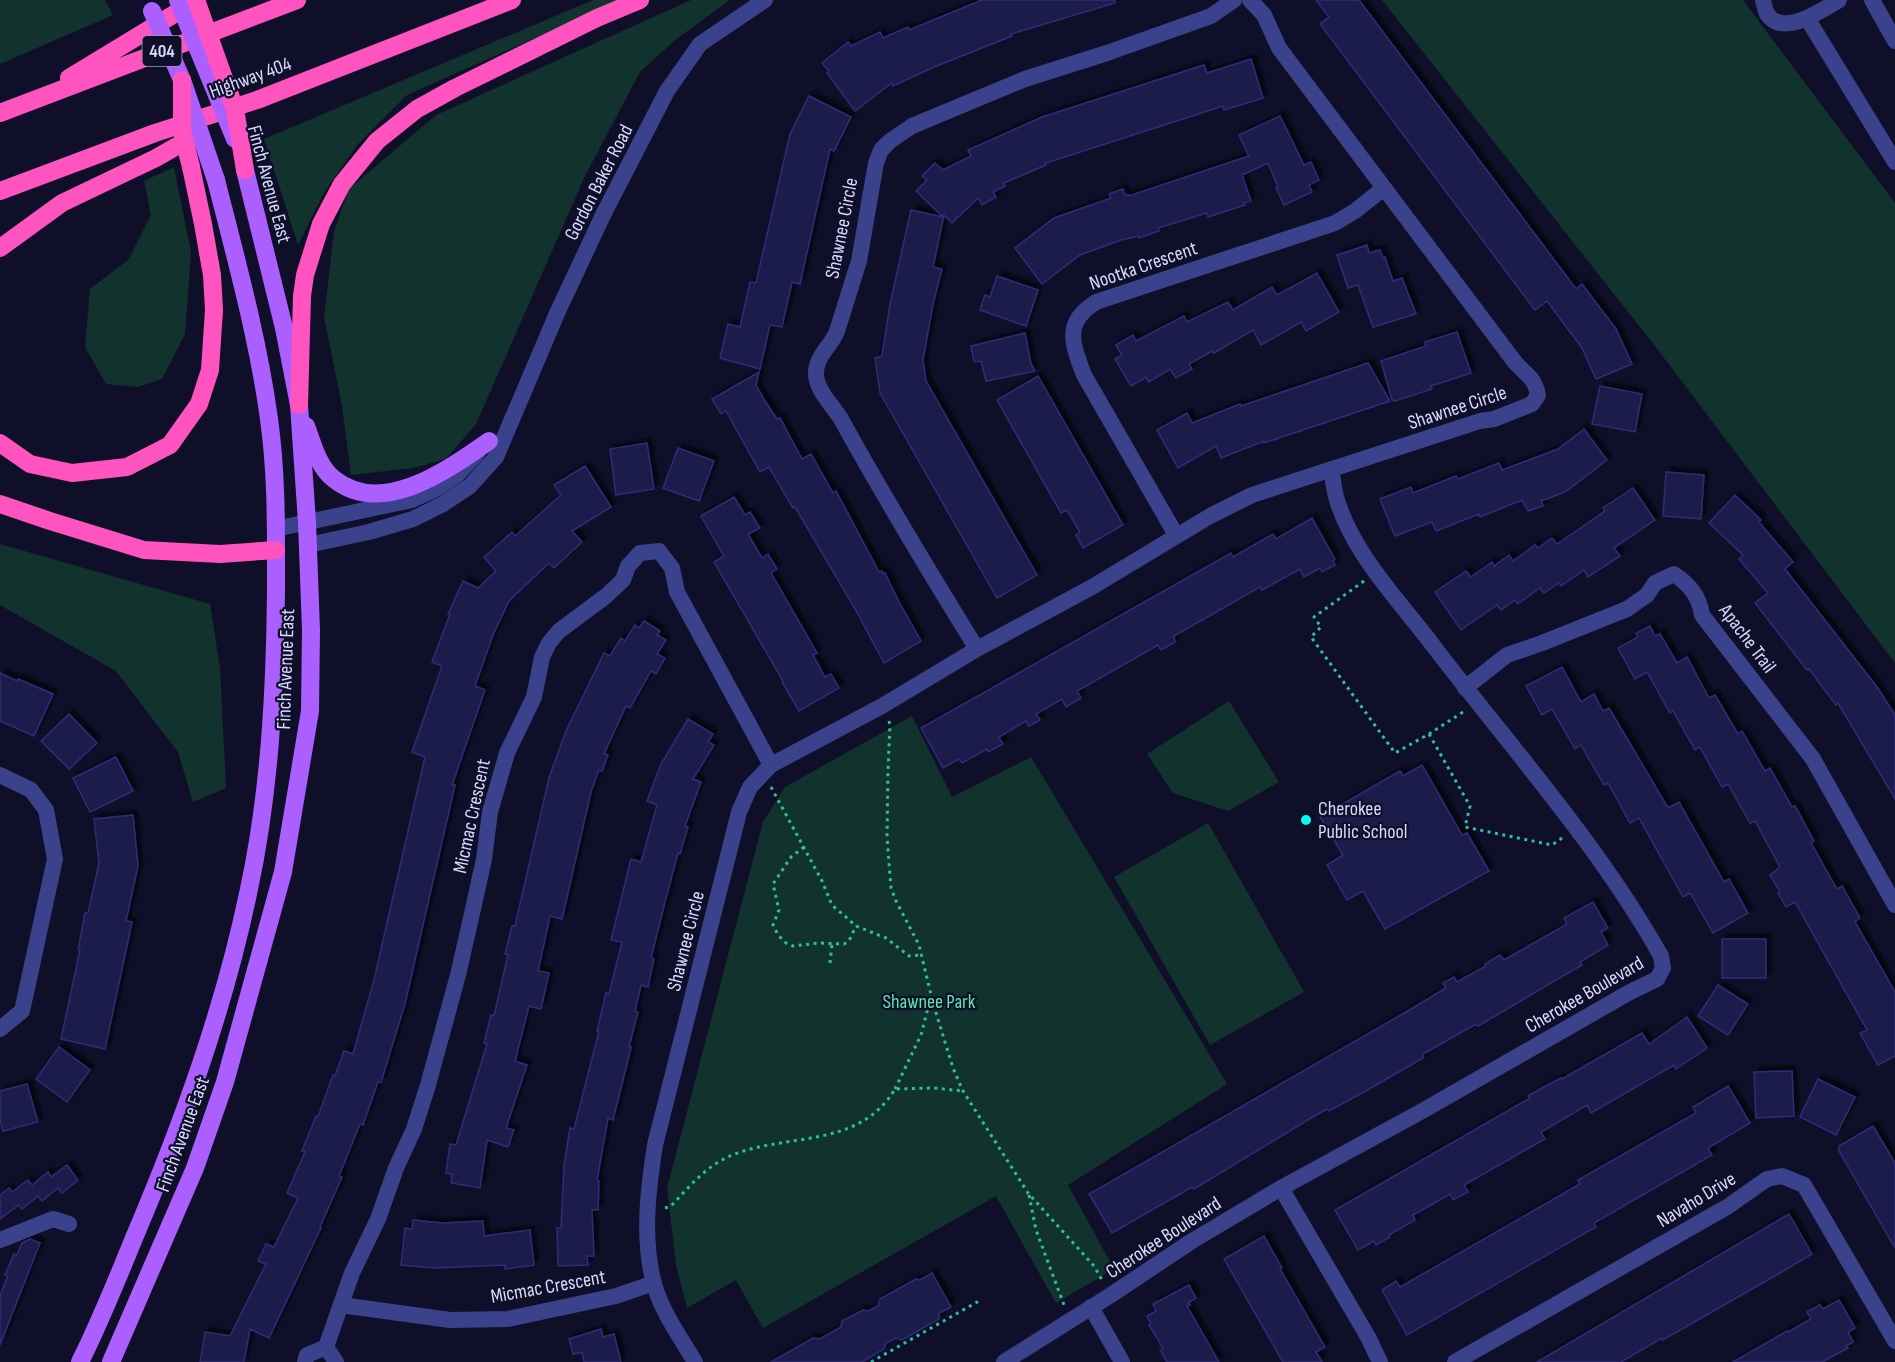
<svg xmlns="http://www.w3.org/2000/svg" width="1895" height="1362" font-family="'Sofia Sans Condensed',sans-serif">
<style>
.green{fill:#12332d}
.building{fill:#1d1b4b;stroke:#302c78;stroke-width:1.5;filter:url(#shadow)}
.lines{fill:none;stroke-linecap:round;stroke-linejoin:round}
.path{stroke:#2cbfa0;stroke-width:3;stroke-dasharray:3 4.5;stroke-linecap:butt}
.minor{stroke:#39428a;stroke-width:16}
.major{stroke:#ab5fff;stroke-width:18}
.highway{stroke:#ff53bf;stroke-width:18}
.major-bridge{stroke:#ab5fff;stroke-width:18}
.highway-bridge{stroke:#ff53bf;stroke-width:18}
.poi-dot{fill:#04fff2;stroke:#100f29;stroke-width:2}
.labels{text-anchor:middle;stroke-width:4.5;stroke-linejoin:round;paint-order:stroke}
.shield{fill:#100f29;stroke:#9c9cbf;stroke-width:1.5}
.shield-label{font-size:18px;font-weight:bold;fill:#d8d9ff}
.street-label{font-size:20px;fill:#d8d9ff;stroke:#100f29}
.poi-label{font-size:20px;fill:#d8d9ff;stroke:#100f29;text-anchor:start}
.park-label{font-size:20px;fill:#5fe4ae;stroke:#100f29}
</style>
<defs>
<filter id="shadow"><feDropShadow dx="4.5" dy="-4.5" stdDeviation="1.5" flood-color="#0009"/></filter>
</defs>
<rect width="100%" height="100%" fill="#100f29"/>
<g class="green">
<polygon points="0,0 105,0 113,15 0,64"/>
<polygon points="593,0 621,0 407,95 358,144 325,191 298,245 264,139"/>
<polygon points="691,0 730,0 675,40 640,72 585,176 476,424 446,459 413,468 351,475 342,406 324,317 334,232 349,189 436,115"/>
<polygon points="1382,0 1743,0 1895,203 1895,663 1655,346"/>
<polygon points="174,167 191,253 185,334 162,379 138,387 106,384 85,347 90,289 129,259 151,215 144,181"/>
<polygon points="0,544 210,604 220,668 226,788 193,802 178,752 116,671 0,605"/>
<polygon points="1229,701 1279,782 1228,811 1173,793 1147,754"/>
<polygon points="912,716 952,797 1031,757 1227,1084 1068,1185 1114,1269 1056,1303 996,1196 763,1328 736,1280 687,1308 676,1265 667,1188 763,822 785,787"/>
<polygon points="1208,823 1304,992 1210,1045 1114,877"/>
</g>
<g class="building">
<polygon points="982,0 1115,0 1115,3 1011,34 1012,36 934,67 893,86 892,83 855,111 827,73 829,71 822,63 848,42 851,46 880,32 883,38 908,27 909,30"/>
<polygon points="1316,0 1359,0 1576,289 1582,284 1616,329 1632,364 1596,379 1582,348 1547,301 1535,310 1320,24 1329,17"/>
<polygon points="1251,59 1263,98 1224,110 1223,106 1046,163 1046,165 1004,183 1005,186 993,192 996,197 982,205 978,198 952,223 944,215 933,267 942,269 933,304 923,360 926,381 1037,575 997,598 880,393 875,358 882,356 890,304 911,210 943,217 916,191 927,180 922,176 935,163 943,170 971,156 968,150 1042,117 1204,65 1207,73"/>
<polygon points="809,96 851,117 834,151 830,149 800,284 792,282 782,327 770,325 760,369 720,358 728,324 740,327 750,282 756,283 790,134"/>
<polygon points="1280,116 1304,165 1311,162 1319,180 1309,185 1312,192 1284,205 1276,188 1278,187 1268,163 1242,175 1251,201 1244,203 1245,205 1208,217 1207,213 1158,228 1159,231 1139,238 1139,236 1121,240 1080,255 1042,284 1015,248 1054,218 1111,198 1109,194 1123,189 1125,195 1129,195 1129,196 1249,156 1239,135"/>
<polygon points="1367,245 1369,253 1380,250 1383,258 1385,257 1393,281 1402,278 1416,314 1373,327 1358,285 1348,288 1337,255"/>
<polygon points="1317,273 1339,312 1306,331 1301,322 1261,345 1253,330 1214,353 1212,351 1189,364 1192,369 1176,378 1170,369 1149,382 1146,377 1131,386 1115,359 1122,355 1116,345 1133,335 1136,341 1184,316 1187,322 1228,302 1233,310 1272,287 1277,295"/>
<polygon points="997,276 1038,290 1026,326 980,310 985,295 990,297"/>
<polygon points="1457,332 1471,373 1431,386 1432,389 1395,401 1392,400 1381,361 1426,346 1425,342"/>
<polygon points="1025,333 1031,364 1035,371 986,381 981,361 974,362 971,346"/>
<polygon points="1368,363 1390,401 1264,443 1264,441 1221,458 1216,446 1178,468 1157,430 1187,413 1192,423 1240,404 1241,406"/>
<polygon points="759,372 756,385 765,401 777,419 780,418 802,459 811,454 833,493 836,491 879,572 882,571 883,574 885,573 899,602 921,641 884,663 854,607 795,507 793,508 769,467 760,472 726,411 721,414 712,399"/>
<polygon points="1038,376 1123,525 1083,548 1076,535 1080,532 1067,510 1061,513 997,400"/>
<polygon points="1600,386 1642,394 1635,432 1592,424"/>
<polygon points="1584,429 1607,460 1565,492 1541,501 1543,506 1528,511 1522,500 1480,517 1479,514 1436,531 1432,522 1395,536 1380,499 1411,487 1413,493 1456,476 1458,479 1499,463 1502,470 1558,449"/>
<polygon points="647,443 654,489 616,495 610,449"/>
<polygon points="678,448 714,461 699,501 663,488"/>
<polygon points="585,466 611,507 572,531 582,542 554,568 549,563 509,601 493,635 475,686 485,690 452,785 455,785 405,1004 381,1082 378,1082 363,1125 360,1124 339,1176 342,1177 320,1227 321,1228 269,1338 250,1329 244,1362 200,1362 205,1332 230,1336 266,1264 258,1261 266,1244 274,1247 298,1198 287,1193 305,1152 302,1151 316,1116 318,1117 333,1075 335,1076 344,1051 353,1054 374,980 425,757 412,752 442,666 432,662 450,614 448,614 463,581 478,588 496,571 484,557 512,532 515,536 561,495 554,485"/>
<polygon points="1666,472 1704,475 1701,519 1663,516"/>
<polygon points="1633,488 1655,520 1614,548 1620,556 1588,577 1584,570 1561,586 1559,583 1544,593 1540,588 1518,604 1515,600 1501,610 1497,605 1461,630 1435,592 1466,571 1471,577 1492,562 1494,566 1509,555 1513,561 1535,545 1538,548 1552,538 1557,544 1605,511 1603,508"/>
<polygon points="1735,495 1761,520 1759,522 1793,562 1785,569 1877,687 1895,715 1895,799 1838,703 1836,705 1809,669 1807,670 1755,603 1768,593 1739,559 1743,555 1709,523"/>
<polygon points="734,497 745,515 750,512 760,528 748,534 762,558 768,554 777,569 771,573 817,653 813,655 825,677 831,674 839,688 799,711 782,682 783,681 714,562 724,556 701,516"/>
<polygon points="1312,518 1335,559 1333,561 1335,565 1322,572 1320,568 1304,577 1300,569 1262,590 1260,587 1174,636 1175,642 1161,650 1158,645 1077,691 1081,698 1066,707 1062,699 1036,714 1040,720 1029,726 1026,721 999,737 1003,744 988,752 987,749 962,763 959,759 943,768 921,728 1231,553 1233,557 1273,534 1276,539"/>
<polygon points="644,621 660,631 657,635 666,640 657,654 665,658 656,674 651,671 630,708 626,706 604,754 608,755 602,771 599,770 591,792 562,919 550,916 538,971 549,973 541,1009 529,1006 515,1061 527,1065 506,1128 514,1130 508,1147 487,1140 480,1188 451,1183 452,1174 446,1173 450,1144 456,1145 487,1044 484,1043 491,1015 494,1016 508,955 505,954 512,926 515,926 549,778 566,731 604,653 610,656 621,638 625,641 635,625 639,628"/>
<polygon points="1650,626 1655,636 1660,634 1677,663 1687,657 1709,698 1715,695 1738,734 1742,731 1765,771 1770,768 1792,807 1795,806 1814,841 1811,843 1837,889 1842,886 1860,918 1855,922 1895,992 1895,1056 1878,1065 1860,1033 1867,1030 1795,902 1786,907 1778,893 1780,892 1770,875 1780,867 1755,821 1750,823 1728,784 1722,787 1700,747 1695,750 1673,711 1670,713 1647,672 1635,679 1618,648 1638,637 1636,633"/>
<polygon points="1562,667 1581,702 1594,694 1603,711 1609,708 1668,808 1679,802 1724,882 1729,879 1748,913 1713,933 1690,893 1683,897 1639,818 1630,823 1608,783 1604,785 1581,745 1575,749 1552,709 1542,715 1526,686"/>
<polygon points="0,673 17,681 18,679 53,694 34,736 0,721"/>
<polygon points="69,714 97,743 69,769 41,741"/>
<polygon points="688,719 713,734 708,742 714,745 693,779 701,782 685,826 688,827 680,854 678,853 664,906 651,958 654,959 648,987 641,985 635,1011 638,1012 629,1047 631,1047 627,1064 613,1120 608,1118 597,1180 599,1181 598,1210 592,1210 594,1256 587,1256 588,1265 558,1266 557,1228 561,1228 564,1166 570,1128 574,1129 599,1031 597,1031 606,993 609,994 622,942 611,940 631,859 641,862 657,805 647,801 661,764"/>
<polygon points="116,757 133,791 90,812 73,778"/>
<polygon points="1422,765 1462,835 1467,833 1489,871 1385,929 1363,891 1347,900 1327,865 1343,855 1320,817 1400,771 1403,776"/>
<polygon points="133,815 138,866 126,921 132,922 105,1049 61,1039 80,950 78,950 85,913 88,913 99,863 94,819"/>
<polygon points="1593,902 1608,928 1601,932 1608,945 1580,962 1582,965 1495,1016 1478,1026 1476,1024 1423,1054 1423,1058 1371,1088 1329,1111 1327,1109 1311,1118 1194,1189 1192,1187 1112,1233 1089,1194 1406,1012 1446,988 1443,983 1454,977 1457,982 1486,966 1485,964 1500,955 1504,960 1567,924 1564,918"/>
<rect x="1722" y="939" width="44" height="39"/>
<polygon points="1718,985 1748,1004 1728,1035 1698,1016"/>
<polygon points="1687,1017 1707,1048 1676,1069 1674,1065 1591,1113 1587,1105 1541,1132 1545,1139 1464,1185 1468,1192 1453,1200 1450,1194 1413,1215 1415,1220 1389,1235 1390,1237 1376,1245 1374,1241 1358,1250 1335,1210 1530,1098 1528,1096 1542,1088 1561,1078 1562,1079 1642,1033 1649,1044"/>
<polygon points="59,1047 90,1070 67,1102 36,1079"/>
<polygon points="1792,1071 1794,1116 1756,1118 1754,1072"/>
<polygon points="1818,1079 1855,1097 1836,1135 1800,1117"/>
<polygon points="27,1084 38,1122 3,1131 0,1120 0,1091"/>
<polygon points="1728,1086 1750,1123 1708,1148 1712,1155 1594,1223 1596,1227 1407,1335 1382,1290 1396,1281 1400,1287 1580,1184 1578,1180 1696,1113 1693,1107"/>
<polygon points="1873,1126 1895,1163 1895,1248 1839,1151 1839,1146"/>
<polygon points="67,1165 78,1180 62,1193 58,1188 42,1201 38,1196 22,1209 19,1205 0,1219 0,1195 9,1188 12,1192 28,1180 32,1185 48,1172 51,1177"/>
<polygon points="1789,1214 1812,1254 1780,1273 1663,1340 1662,1338 1621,1362 1537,1362"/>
<polygon points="413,1220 442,1223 483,1221 484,1236 530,1230 534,1265 505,1269 505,1265 435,1268 401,1265 405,1228 412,1229"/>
<polygon points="1264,1236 1282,1268 1280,1269 1325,1347 1316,1352 1322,1362 1283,1362 1224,1259"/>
<polygon points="30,1239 40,1243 0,1345 0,1296 8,1275 5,1275 14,1254 17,1255 22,1243"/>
<polygon points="932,1273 951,1307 939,1313 939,1319 902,1340 896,1338 886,1343 884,1349 862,1362 771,1362 813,1338 820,1339 841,1327 842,1321 863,1310 868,1311 878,1306 880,1299 916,1279 920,1280"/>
<polygon points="1189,1285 1196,1298 1188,1303 1190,1305 1187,1306 1219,1362 1167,1362 1160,1350 1163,1348 1149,1325 1151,1324 1147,1316 1156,1311 1153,1304"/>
<polygon points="1839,1300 1855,1328 1848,1332 1853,1342 1846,1346 1848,1348 1822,1362 1733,1362 1787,1331 1788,1332 1811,1319 1807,1312 1820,1305 1823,1309"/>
<polygon points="601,1329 603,1337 614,1334 621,1362 584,1362 582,1352 573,1354 569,1339"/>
</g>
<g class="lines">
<g class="path">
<polyline points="1364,581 1314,617 1321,627 1311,637 1395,753 1429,734 1463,712"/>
<polyline points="889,721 890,725 888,769 887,837 891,888 896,901 919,945 933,1003 953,1068 963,1091 1028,1193 1094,1266 1102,1280"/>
<polyline points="1429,734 1470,806 1465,827 1552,845 1562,838"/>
<polyline points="771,787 822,881 832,905 856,926 886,938 909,956 921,955"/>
<polyline points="804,847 791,857 773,884 779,910 773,925 778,935 786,943 793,946 819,943 844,944 849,941 856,926"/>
<polyline points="830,963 832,944"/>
<polyline points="895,1089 921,1035 928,1008 933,1003"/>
<polyline points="1029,1195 1036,1230 1064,1305"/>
<path d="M 665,1208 L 671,1206 C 689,1187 705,1167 730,1156 C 786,1132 858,1150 895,1089 L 934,1088 L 963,1091"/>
<polyline points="871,1362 979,1301"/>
</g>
<g class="minor">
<path d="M 1763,0 C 1764,4 1765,10 1767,14 C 1783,38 1822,10 1839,0"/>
<polyline points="1872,0 1895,41"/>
<polyline points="1807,18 1895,162"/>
<polyline points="275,529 412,500 438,488 457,475 477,454"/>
<path d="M 1176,535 L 1084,375 C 1072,343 1063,323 1096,302 L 1335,223 L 1355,211 L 1384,188"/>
<polyline points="308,545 369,532 413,519 443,504 470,486 496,457 558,311 604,213 667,91 700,44 765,0"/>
<path d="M 977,649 C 930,573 884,497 841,419 C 833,406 817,391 816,375 C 815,356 831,347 837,331 L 859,261 L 876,163 L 881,150 L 890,141 L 912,126 L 1025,79 L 1107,53 L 1211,16 L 1234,0"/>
<path d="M 1465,688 L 1507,655 L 1542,643 L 1627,609 L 1647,595 L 1655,583 L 1674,574 C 1690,585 1699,596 1702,615 L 1813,759 L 1895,905"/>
<polyline points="0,775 31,790 46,810 55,859 22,1011 0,1029"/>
<polyline points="1281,1188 1368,1337 1380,1362"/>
<polyline points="0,1240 53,1219 69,1224"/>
<polyline points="341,1305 450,1320 508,1319 616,1296 654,1283"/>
<polyline points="1091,1307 1122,1362"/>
<polyline points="326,1347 336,1362"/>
<polyline points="305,1362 307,1355 326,1347 352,1273 378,1219 396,1168 414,1129 428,1085 458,975 473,909 484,859 490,812 507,753 534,697 542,657 549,643 559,631 606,596 623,580 628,566 640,553 659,551 672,568 677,592 771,765"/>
<path d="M 695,1362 C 680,1337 662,1312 654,1284 C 642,1239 648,1190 655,1145 L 729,852 L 739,812 L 750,787 L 771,765 L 882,706 L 977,649 L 1092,587 L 1210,516 L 1252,495 L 1480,421 L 1494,419 L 1532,404 L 1538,395 C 1534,375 1525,375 1514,361 L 1279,48 L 1264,15 L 1250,0"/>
<path d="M 1004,1362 L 1111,1295 L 1192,1241 L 1281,1188 L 1424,1110 L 1630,992 L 1657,979 L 1663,968 L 1661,956 C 1598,844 1512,749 1435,648 C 1400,601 1353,555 1336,497 C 1334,488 1333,479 1331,470"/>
<polyline points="1455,1362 1727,1207 1767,1179 1782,1176 1804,1185 1895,1341"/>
</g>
<g class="major">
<path d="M 306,426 C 313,444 318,467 334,479 C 382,518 449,469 489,441"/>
<path d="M 80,1362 C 100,1322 117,1280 134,1238 C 182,1125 224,1010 249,889 C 270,791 275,690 276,590 C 276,533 277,476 269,419 C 258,338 236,259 216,180"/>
<polyline points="111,1362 195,1168 225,1082 283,872 310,711 311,630 307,522 299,405 284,328 245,170"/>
</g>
<g class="highway">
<polyline points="69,78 194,2"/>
<polyline points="0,113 297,0"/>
<polyline points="0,191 155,133 257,100 512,0"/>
<polyline points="0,248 62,203 156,158 198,134"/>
<polyline points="299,405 302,296 305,275 321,224 342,184 377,141 417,109 455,88 597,18 640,0"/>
<polyline points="0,443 30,464 72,473 127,467 170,445 199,404 210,370 214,310 212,275 203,224 191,167"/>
<polyline points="0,504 50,521 144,550 220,554 276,550"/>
</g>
<g class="major-bridge">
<polyline points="178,0 235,139"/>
<polyline points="152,11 182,80 216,180"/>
</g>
<g class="highway-bridge">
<polyline points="196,0 235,109 245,170"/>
<polyline points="182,80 182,131 191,167"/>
</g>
</g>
<circle class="poi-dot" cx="1306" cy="820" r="6"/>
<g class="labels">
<rect class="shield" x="142.5" y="36" width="39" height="30" rx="4.5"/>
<g class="shield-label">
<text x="162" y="57">404</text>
</g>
<g class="street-label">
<text transform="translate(250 77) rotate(-20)" y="7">Highway 404</text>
<text transform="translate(598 182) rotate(-63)" y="7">Gordon Baker Road</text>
<text transform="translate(270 184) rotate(75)" y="7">Finch Avenue East</text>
<text transform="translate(841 228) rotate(-79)" y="7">Shawnee Circle</text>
<text transform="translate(1143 265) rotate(-19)" y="7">Nootka Crescent</text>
<text transform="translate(1457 407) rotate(-18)" y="7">Shawnee Circle</text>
<text transform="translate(1748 638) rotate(53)" y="7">Apache Trail</text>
<text transform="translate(285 669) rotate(-88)" y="7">Finch Avenue East</text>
<text transform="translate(471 816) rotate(-78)" y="7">Micmac Crescent</text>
<text transform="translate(685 941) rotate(-76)" y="7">Shawnee Circle</text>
<text transform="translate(1584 994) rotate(-30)" y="7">Cherokee Boulevard</text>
<text transform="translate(182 1134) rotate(-70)" y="7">Finch Avenue East</text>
<text transform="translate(1696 1199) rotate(-31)" y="7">Navaho Drive</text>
<text transform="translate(1163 1237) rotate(-33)" y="7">Cherokee Boulevard</text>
<text transform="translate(548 1286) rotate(-10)" y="7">Micmac Crescent</text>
</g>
<g class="poi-label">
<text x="1318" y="815">Cherokee<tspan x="1318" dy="23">Public School</tspan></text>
</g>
<g class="park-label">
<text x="929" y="1008">Shawnee Park</text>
</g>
</g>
</svg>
